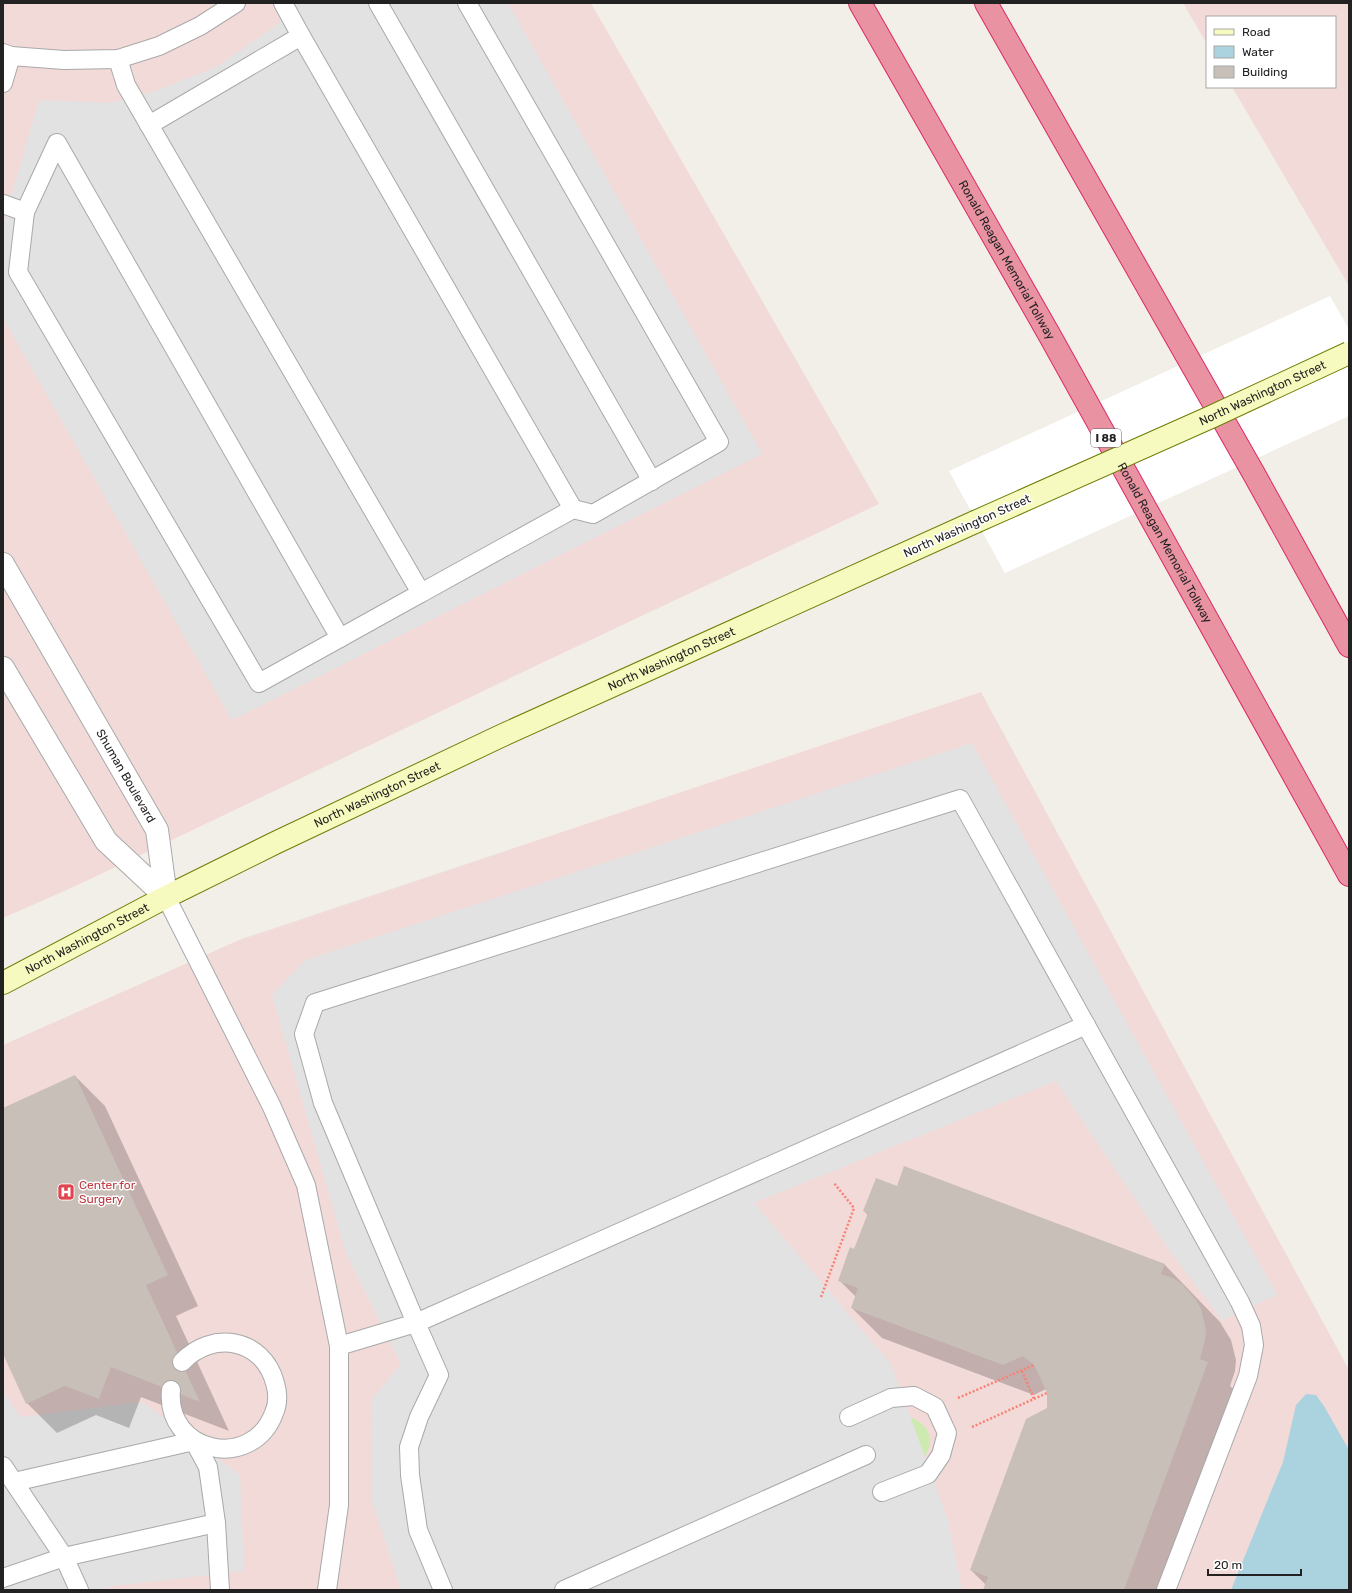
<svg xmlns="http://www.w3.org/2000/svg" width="1352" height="1593" font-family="Rubik,sans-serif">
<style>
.commercial{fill:#f2dad9}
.grass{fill:#cdebb0}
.parking{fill:#e2e2e2}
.water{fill:#aad3df}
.pier{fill:#fff}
.shadow{fill:#0003}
.building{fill:#c7bfb8}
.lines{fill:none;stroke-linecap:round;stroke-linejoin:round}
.service-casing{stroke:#a9a9a9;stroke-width:20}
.minor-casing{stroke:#a9a9a9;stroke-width:24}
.secondary-casing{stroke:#707d05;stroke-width:24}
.motorway-casing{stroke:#dc2a67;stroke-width:24}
.path{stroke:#fa8072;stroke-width:2.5;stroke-dasharray:2 2;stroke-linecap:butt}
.service{stroke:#fff;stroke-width:18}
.minor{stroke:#fff;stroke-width:22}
.secondary{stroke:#f7fabf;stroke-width:22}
.motorway{stroke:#e892a2;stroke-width:22}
.secondary-bridge-casing{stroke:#707d05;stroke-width:24;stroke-linecap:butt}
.secondary-bridge{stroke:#f7fabf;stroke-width:22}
.labels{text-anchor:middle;stroke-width:3;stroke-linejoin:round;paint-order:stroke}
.shield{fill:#fff;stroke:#646464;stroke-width:1}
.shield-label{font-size:11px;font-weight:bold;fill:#222}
.street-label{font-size:12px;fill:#222;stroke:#fff}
.health-label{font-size:12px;fill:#be3a42;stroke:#fff;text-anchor:start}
</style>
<rect width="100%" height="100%" fill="#f2efe9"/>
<g class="commercial">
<polygon points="3,3 591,3 879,504 527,670 82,883 3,918"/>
<polygon points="1183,3 1349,3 1349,286 1232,87 1335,87 1335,17 1207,17 1207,44"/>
<polygon points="981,692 1349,1370 1349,1590 3,1590 3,1045 239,940"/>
</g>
<path class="grass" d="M 910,1417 C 930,1424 936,1442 923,1459 Z"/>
<g class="parking">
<polygon points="296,3 508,3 762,454 232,720 3,318 3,226 39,100 109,103 153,92 216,67 274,27"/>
<polygon points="972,743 1277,1295 1222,1320 1167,1247 1056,1081 754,1203 891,1364 948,1520 962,1590 401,1590 372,1501 371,1400 401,1364 346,1253 272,995 305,960"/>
<polygon points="3,1392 21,1417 142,1402 240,1475 244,1571 112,1586 102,1590 3,1590"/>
</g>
<polygon class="water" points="1306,1394 1316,1395 1324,1406 1349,1450 1349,1590 1231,1590 1283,1462 1296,1405"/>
<polygon class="pier" points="1330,296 1349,329 1349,416 1005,573 949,471"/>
<g class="shadow">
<polygon points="75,1076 105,1106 198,1306 176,1316 229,1431 141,1397 129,1428 96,1415 57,1433 27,1403 3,1351 3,1109"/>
<polygon points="898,1187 1164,1264 1220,1322 1231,1340 1236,1360 1235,1371 1230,1386 1238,1393 1165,1590 984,1590 986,1585 971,1570 1048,1408 1048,1393 1046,1389 1034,1395 882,1338 852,1308 856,1297 839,1280 855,1250 868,1215 864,1211"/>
</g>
<g class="building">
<polygon points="75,1075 168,1275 146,1285 200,1402 111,1367 99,1399 65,1386 26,1404 3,1354 3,1108"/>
<polygon points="904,1166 1165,1264 1161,1274 1173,1278 1182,1284 1196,1300 1201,1309 1206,1329 1205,1340 1200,1359 1208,1362 1124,1590 983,1590 988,1577 970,1570 1026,1419 1047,1408 1047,1393 1034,1365 1023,1356 1003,1365 851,1308 858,1288 838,1281 850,1247 854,1249 868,1213 863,1211 876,1178 897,1186"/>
</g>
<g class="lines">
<g class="service-casing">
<g id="service">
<polyline points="378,3 652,481"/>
<polyline points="467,3 719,442 593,514 573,509"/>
<polyline points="301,36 573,509 421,593"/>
<polyline points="3,53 11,56 64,60 118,59 159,46 200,26 236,3"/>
<polyline points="3,83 11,56"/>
<polyline points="149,125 301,36 283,3"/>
<polyline points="3,204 25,212 18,272 259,683 421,593 126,85 118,59"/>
<polyline points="25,212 57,143 340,638"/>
<polyline points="166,897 272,1107 306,1185 339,1346 339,1505 327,1590"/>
<polyline points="339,1346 416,1323 323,1103 304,1034 315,1003 960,799 1240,1302 1251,1326 1254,1345 1248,1376 1166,1590"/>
<path d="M 171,1390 C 165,1453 252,1472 274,1413 C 278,1404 278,1393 275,1383 C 263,1338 212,1330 182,1362"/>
<polyline points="849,1417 891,1398 914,1396 935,1407 947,1433 941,1455 928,1474 882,1492"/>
<polyline points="3,1466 64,1557 79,1590"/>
<polyline points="14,1482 194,1441 208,1467 216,1523 220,1590"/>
<polyline points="3,1578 64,1557 216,1523"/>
<polyline points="443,1590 418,1530 410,1475 409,1447 419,1417 439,1375 416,1323 1086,1025"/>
<polyline points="564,1590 866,1455"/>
</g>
</g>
<g class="minor-casing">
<g id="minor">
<path id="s1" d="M 3,564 L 157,830 L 166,897"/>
<polyline points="3,668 106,841 166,897"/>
</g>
</g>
<g class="secondary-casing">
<g id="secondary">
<path id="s2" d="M 3,983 L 166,897 L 275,843 L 503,735 L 975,522"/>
</g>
</g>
<g class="motorway-casing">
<g id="motorway">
<path id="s3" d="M 860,3 L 1050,336 L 1349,875"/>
<polyline points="986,3 1254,474 1349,646"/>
</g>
</g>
<g class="path">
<polyline points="821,1297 854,1208 834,1183"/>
<polyline points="1022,1371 1034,1399"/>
<polyline points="958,1398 1034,1365"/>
<polyline points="972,1427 1047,1393"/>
</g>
<use href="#service" class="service"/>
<use href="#minor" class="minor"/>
<use href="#secondary" class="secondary"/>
<use href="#motorway" class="motorway"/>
<g class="secondary-bridge-casing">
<g id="secondary-bridge">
<path id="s4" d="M 975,522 L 1211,417 L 1349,353"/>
</g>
</g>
<use href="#secondary-bridge" class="secondary-bridge"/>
</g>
<defs>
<g id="hospital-square" transform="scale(0.9)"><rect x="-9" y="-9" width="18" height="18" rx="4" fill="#e0444e" stroke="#fff"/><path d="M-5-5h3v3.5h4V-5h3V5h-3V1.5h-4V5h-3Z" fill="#fff"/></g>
</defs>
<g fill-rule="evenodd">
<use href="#hospital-square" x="66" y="1192"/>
</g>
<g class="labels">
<rect class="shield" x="1091" y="429" width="30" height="18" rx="3"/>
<g class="shield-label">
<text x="1106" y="442">I 88</text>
</g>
<g class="street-label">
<text dy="4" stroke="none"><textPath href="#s3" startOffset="296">Ronald Reagan Memorial Tollway</textPath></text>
<text dy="4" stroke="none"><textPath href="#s4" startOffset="315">North Washington Street</textPath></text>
<text transform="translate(967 526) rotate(-24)" y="4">North Washington Street</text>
<text dy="4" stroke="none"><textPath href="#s3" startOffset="620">Ronald Reagan Memorial Tollway</textPath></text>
<text dy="4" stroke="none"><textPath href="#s2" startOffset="743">North Washington Street</textPath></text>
<text dy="4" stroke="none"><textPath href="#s1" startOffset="245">Shuman Boulevard</textPath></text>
<text dy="4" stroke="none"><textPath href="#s2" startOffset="419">North Washington Street</textPath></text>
<text dy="4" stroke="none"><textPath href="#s2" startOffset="95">North Washington Street</textPath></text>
</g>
<g class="health-label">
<text x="79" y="1189">Center for<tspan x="79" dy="14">Surgery</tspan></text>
</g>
</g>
<rect width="1352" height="1593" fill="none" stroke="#222222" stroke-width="8"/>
<rect x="1206" y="16" width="130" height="72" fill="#ffffff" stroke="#a7a7a7"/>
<rect x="1214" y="29" width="20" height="6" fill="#f7fabf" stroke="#a7a7a7"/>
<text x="1242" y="36" font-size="12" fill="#222222">Road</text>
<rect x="1214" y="46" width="20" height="12" fill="#aad3df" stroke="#a7a7a7"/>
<text x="1242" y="56" font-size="12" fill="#222222">Water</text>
<rect x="1214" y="66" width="20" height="12" fill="#c7bfb8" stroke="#a7a7a7"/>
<text x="1242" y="76" font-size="12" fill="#222222">Building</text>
<path d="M1208 1569v6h93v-6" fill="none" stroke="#222222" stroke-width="2"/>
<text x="1214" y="1569" font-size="12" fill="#222222" stroke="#ffffff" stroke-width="3" paint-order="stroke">20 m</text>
</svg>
